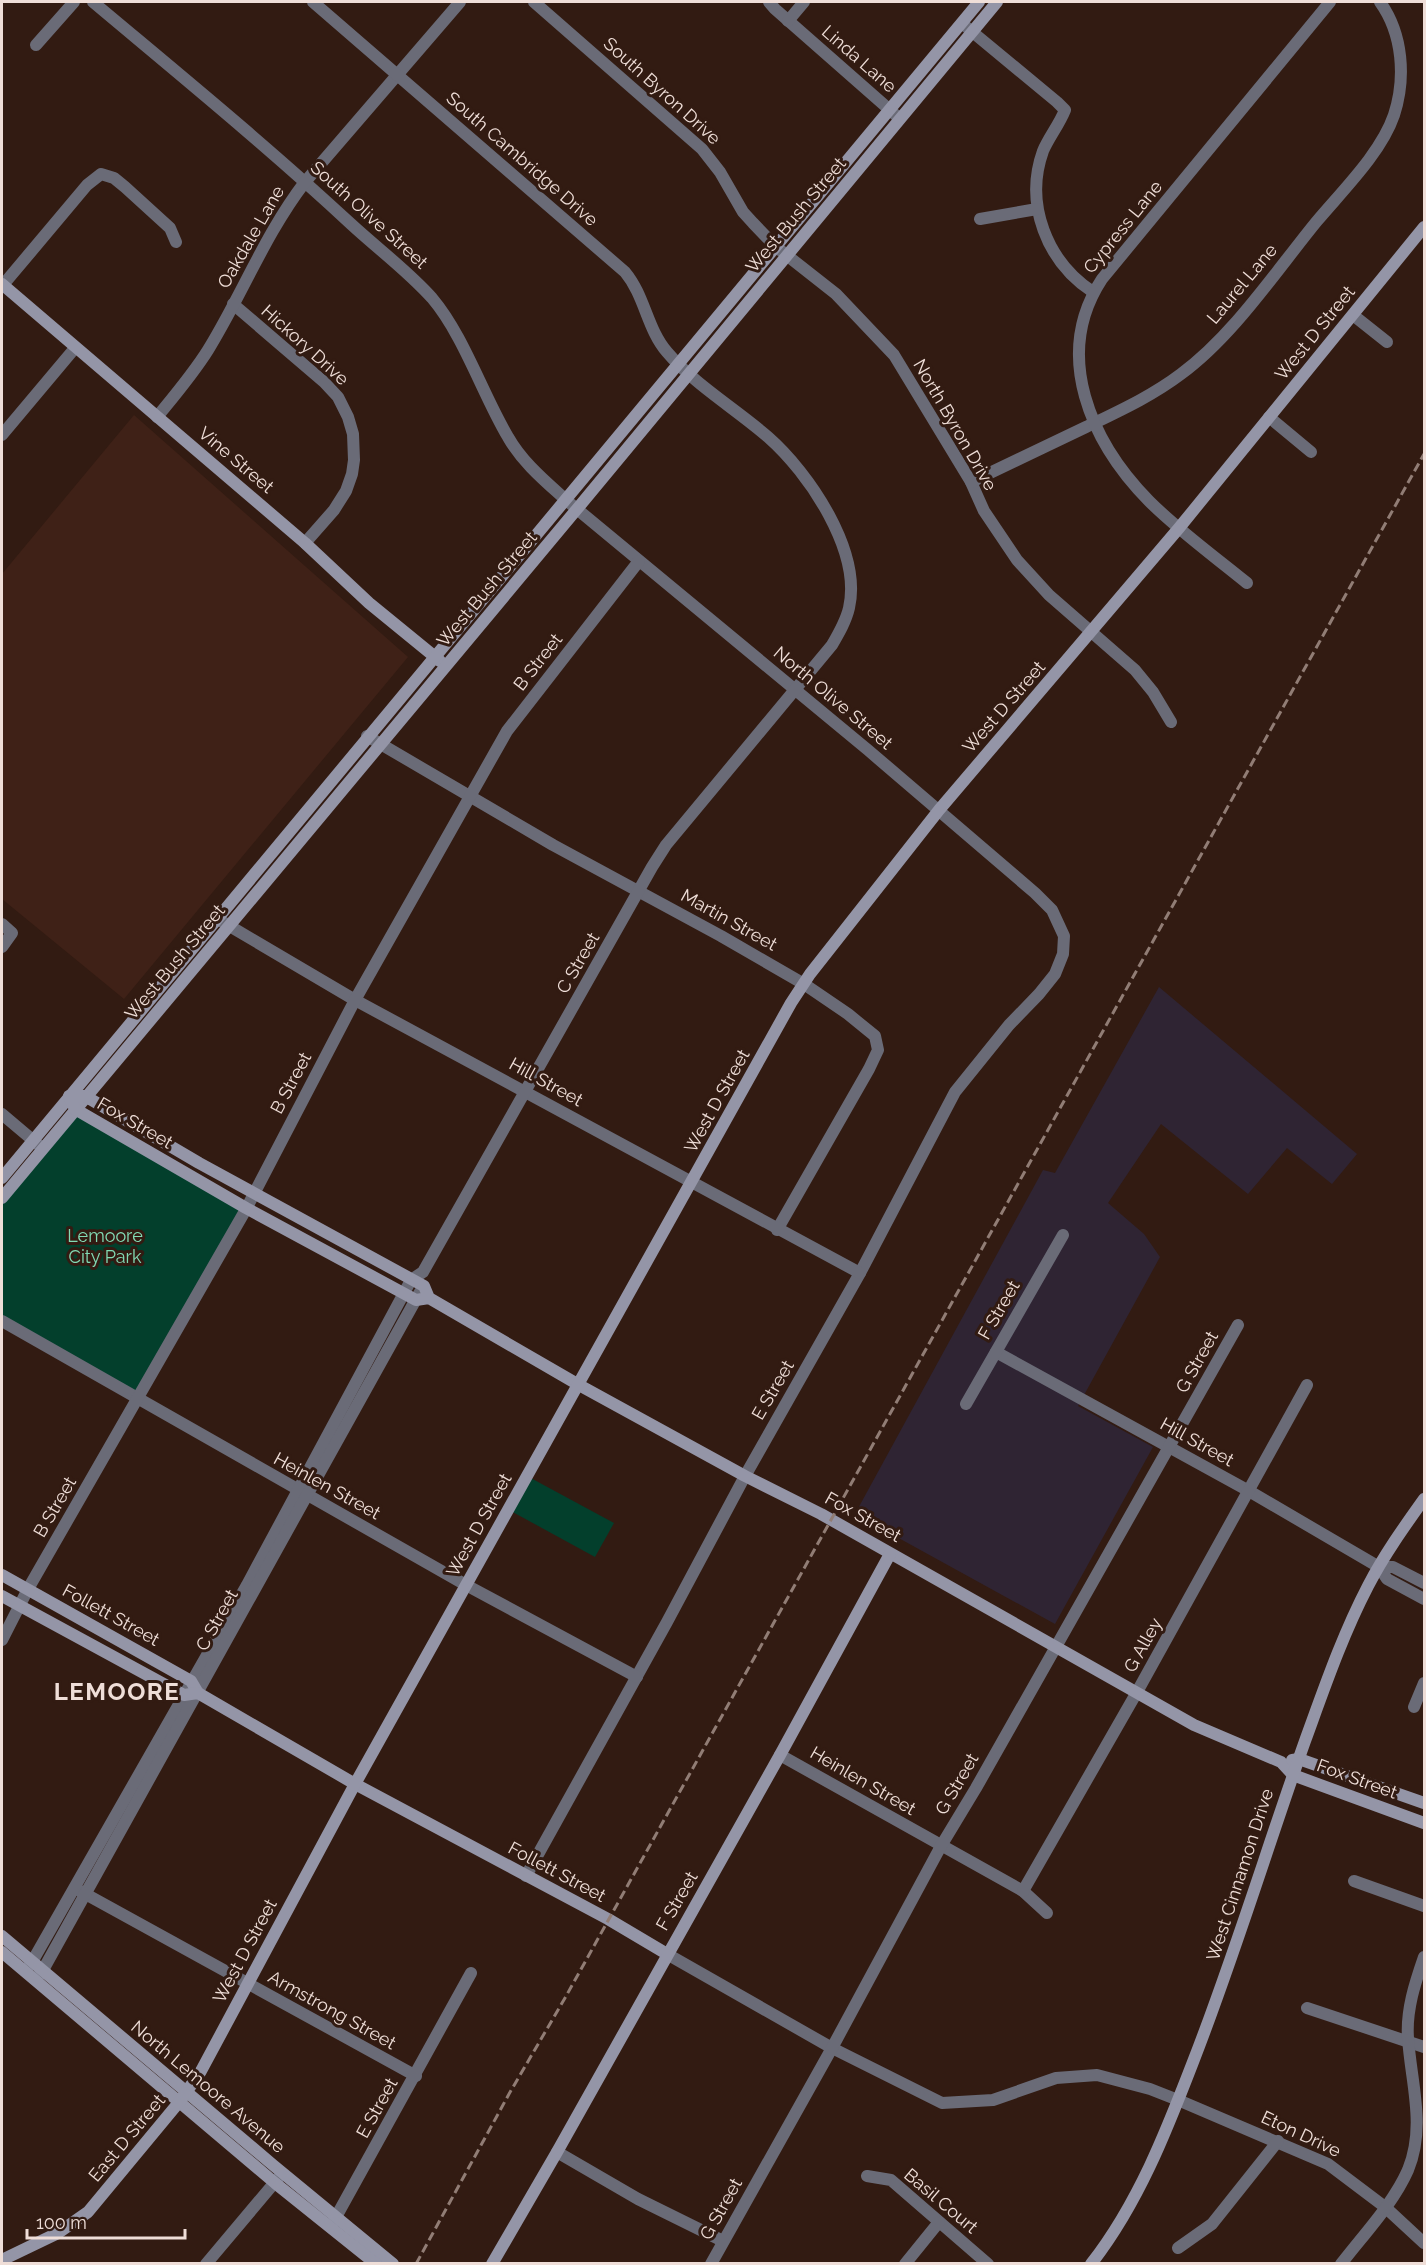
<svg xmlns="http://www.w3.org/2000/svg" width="1426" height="2265" font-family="Raleway,sans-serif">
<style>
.industrial{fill:#2f2433}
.built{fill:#3f2117}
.green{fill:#033f2c}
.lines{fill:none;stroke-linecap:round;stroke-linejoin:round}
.street{stroke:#6a6b77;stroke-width:12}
.secondary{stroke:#9495a7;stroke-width:12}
.rail{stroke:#917d75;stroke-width:3;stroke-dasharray:9 4.5;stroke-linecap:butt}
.labels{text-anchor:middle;stroke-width:6;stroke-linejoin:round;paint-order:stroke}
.street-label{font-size:18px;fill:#efded8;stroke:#321b12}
.park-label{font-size:18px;fill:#82dbb5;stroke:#321b12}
.district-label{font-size:24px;font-weight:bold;letter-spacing:1.5px;fill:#efded8;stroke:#321b12}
</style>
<rect width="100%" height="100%" fill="#321b12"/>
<polygon class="industrial" points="1159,987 1357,1154 1332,1184 1287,1148 1248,1194 1161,1124 1108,1203 1144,1234 1160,1257 1078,1406 1153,1447 1055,1624 855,1514 1043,1170 1055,1173"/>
<polygon class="built" points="134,415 408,657 124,999 2,899 2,574"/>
<g class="green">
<polygon points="75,1109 246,1208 138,1398 2,1321 2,1198"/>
<polygon points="527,1476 614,1523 595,1557 509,1510"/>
</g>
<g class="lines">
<g class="street">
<path d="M 93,2 C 180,75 268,147 351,224 C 378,249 408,271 432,298 C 464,336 482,393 508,437 C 522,462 545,481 566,500 L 868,750 L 1035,893 L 1052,910 L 1064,936 L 1063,954 L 1055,974 L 1039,994 L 1009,1025 L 955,1092 L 860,1273 L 745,1476 L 667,1622 L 526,1876"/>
<polyline points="534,2 702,149 720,172 743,212 753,223 775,246 836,294 894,355 971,482 984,511 1017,560 1049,595 1135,670 1153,692 1171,722"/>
<polyline points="769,2 775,9 899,118"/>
<polyline points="788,21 804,2"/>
<path d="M 964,25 L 1057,102 L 1065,110 C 1059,125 1049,137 1043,151 C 1024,204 1047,262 1093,292"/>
<polyline points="36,45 74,2"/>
<polyline points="980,219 1037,209"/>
<polyline points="3,285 87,185 101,174 114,178 125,187 170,228 176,242"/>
<polyline points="233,304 324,382 338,397 348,417 353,434 354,460 352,474 346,491 334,510 305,543"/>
<polyline points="1353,315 1387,342"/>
<path d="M 157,417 C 175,395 193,374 208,350 C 242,295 265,234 305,182 L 460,2"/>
<polyline points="1269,417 1311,452"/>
<polyline points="2,435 75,348"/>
<path d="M 971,482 C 1009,464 1048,445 1086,427 C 1119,411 1152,396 1181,374 C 1233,336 1276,271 1317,221 C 1343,190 1381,153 1394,115 C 1406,78 1403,34 1380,2"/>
<path d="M 1247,583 C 1214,556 1179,531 1149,501 C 1091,442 1052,355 1102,279 L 1330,2"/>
<polyline points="367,736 553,845 721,936 804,984 848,1014 875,1036 878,1050 869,1069 777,1230"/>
<polyline points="216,918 355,1000 860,1273"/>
<polyline points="2,924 12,933 2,947"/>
<polyline points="2,1114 41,1147"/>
<polyline points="2,1321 466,1585 637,1677"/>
<polyline points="996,1352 1249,1491 1379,1567 1387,1579 1424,1599"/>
<polyline points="966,1404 1063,1235"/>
<polyline points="1379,1567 1393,1567 1424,1583"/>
<polyline points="2,1640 28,1589 245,1211 355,1000 507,731 639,561"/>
<polyline points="1414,1707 1424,1683"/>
<polyline points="780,1755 1023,1891 1047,1913"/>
<polyline points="1354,1881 1424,1906"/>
<polyline points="80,1891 416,2076"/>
<polyline points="1023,1891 1137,1692 1307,1385"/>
<polyline points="667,1954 832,2048 942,2103 993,2100 1056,2078 1097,2075 1150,2089 1178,2100 1328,2164 1385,2207 1424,2243"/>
<path d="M 27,1969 L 32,1962 L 247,1585 L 411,1280 L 423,1272 L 652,867 L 666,845 L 832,645 C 839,633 846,621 849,608 C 862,551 809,473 768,437 C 736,409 695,385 667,352 C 647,329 645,296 625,272 L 313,2"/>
<polyline points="36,1979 43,1970 420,1292"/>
<polyline points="1307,2008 1424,2047"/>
<polyline points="557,2152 638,2199 723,2241"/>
<polyline points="867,2176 891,2180 988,2264"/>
<polyline points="331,2226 471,1973"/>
<polyline points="1178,2248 1212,2224 1278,2141"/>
<polyline points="206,2264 281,2175"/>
<polyline points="711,2264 832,2048 941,1846 976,1788 1238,1325"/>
<polyline points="905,2264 939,2222"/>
<path d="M 1341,2264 C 1364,2234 1393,2204 1408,2170 C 1426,2126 1411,2083 1408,2038 C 1406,2010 1415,1983 1424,1957"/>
</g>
<g class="secondary">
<polyline points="2,284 305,543 369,603 440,661"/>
<polyline points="2,1178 979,2"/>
<polyline points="2,1198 577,509 997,2"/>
<polyline points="429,1298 416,1300 246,1208 75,1109 69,1096 85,1096 199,1163 424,1286 429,1298 579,1385 745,1476 821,1514 1194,1725 1281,1762 1293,1775 1424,1823"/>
<polyline points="2,1575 191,1681 198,1693"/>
<polyline points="2,1596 184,1695 198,1693 355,1784 608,1919 667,1954"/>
<polyline points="1292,1760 1299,1759 1424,1803"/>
<polyline points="2,1936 273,2165 393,2264"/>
<polyline points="2,1952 275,2183 376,2264"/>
<polyline points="2,2260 58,2233 88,2212 180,2101 201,2071 355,1784 791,1003 810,974 939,810 1179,528 1424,227"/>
<polyline points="492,2264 557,2152 780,1755 890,1554"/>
<path d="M 1091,2264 C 1138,2204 1166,2132 1193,2062 C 1234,1957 1267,1848 1305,1741 C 1324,1689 1342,1636 1368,1586 C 1384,1555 1404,1527 1424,1499"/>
</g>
<polyline class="rail" points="416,2264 509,2094 565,1998 1424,454"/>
</g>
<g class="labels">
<g class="street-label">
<text transform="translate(859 59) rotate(41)" y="6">Linda Lane</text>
<text transform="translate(662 91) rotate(42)" y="6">South Byron Drive</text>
<text transform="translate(522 159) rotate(41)" y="6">South Cambridge Drive</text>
<text transform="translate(369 215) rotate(42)" y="6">South Olive Street</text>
<text transform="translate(796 215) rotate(-50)" y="6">West Bush Street</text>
<text transform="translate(1123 227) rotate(-51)" y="6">Cypress Lane</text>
<text transform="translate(251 237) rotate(-60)" y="6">Oakdale Lane</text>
<text transform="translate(1242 284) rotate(-50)" y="6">Laurel Lane</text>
<text transform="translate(1315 333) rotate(-51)" y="6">West D Street</text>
<text transform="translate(305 345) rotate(42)" y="6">Hickory Drive</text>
<text transform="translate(955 425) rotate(60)" y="6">North Byron Drive</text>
<text transform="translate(236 460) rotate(40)" y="6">Vine Street</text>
<text transform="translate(487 589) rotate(-50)" y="6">West Bush Street</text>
<text transform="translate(538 662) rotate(-52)" y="6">B Street</text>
<text transform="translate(833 698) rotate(40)" y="6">North Olive Street</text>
<text transform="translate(1004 707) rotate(-49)" y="6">West D Street</text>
<text transform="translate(729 920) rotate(29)" y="6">Martin Street</text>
<text transform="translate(175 962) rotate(-50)" y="6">West Bush Street</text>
<text transform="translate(578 963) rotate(-60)" y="6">C Street</text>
<text transform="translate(546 1082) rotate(29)" y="6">Hill Street</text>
<text transform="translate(291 1083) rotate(-62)" y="6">B Street</text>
<text transform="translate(717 1101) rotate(-61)" y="6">West D Street</text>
<text transform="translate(135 1123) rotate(30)" y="6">Fox Street</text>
<text transform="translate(999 1310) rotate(-60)" y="6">F Street</text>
<text transform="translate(1197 1362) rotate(-61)" y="6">G Street</text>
<text transform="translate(773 1390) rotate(-60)" y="6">E Street</text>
<text transform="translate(1197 1442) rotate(29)" y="6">Hill Street</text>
<text transform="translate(327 1486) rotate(29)" y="6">Heinlen Street</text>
<text transform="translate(55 1507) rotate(-60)" y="6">B Street</text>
<text transform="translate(863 1517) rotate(29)" y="6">Fox Street</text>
<text transform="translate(479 1525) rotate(-61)" y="6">West D Street</text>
<text transform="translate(111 1615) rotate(29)" y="6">Follett Street</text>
<text transform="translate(217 1620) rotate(-61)" y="6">C Street</text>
<text transform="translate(1143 1645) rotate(-61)" y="6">G Alley</text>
<text transform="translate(1357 1779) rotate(20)" y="6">Fox Street</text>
<text transform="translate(863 1781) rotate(30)" y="6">Heinlen Street</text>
<text transform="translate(957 1784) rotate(-60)" y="6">G Street</text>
<text transform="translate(557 1872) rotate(28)" y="6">Follett Street</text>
<text transform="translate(1240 1875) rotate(-72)" y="6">West Cinnamon Drive</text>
<text transform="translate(677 1901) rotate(-60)" y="6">F Street</text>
<text transform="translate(245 1951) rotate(-62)" y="6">West D Street</text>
<text transform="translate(332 2010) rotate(29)" y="6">Armstrong Street</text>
<text transform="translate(208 2087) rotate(40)" y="6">North Lemoore Avenue</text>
<text transform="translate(377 2108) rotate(-61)" y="6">E Street</text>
<text transform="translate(1301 2134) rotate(25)" y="6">Eton Drive</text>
<text transform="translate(127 2138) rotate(-50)" y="6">East D Street</text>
<text transform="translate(941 2201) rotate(40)" y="6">Basil Court</text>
<text transform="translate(721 2209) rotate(-61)" y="6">G Street</text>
</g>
<g class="park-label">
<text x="105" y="1242">Lemoore<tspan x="105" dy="21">City Park</tspan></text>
</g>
<g class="district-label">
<text x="117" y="1700">LEMOORE</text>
</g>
</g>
<rect width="1426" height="2265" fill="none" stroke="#efded8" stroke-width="6"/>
<path d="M27 2229v9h158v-9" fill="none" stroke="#efded8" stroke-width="3"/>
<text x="36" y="2229" font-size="18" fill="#efded8" stroke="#321b12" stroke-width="4.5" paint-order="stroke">100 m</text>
</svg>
